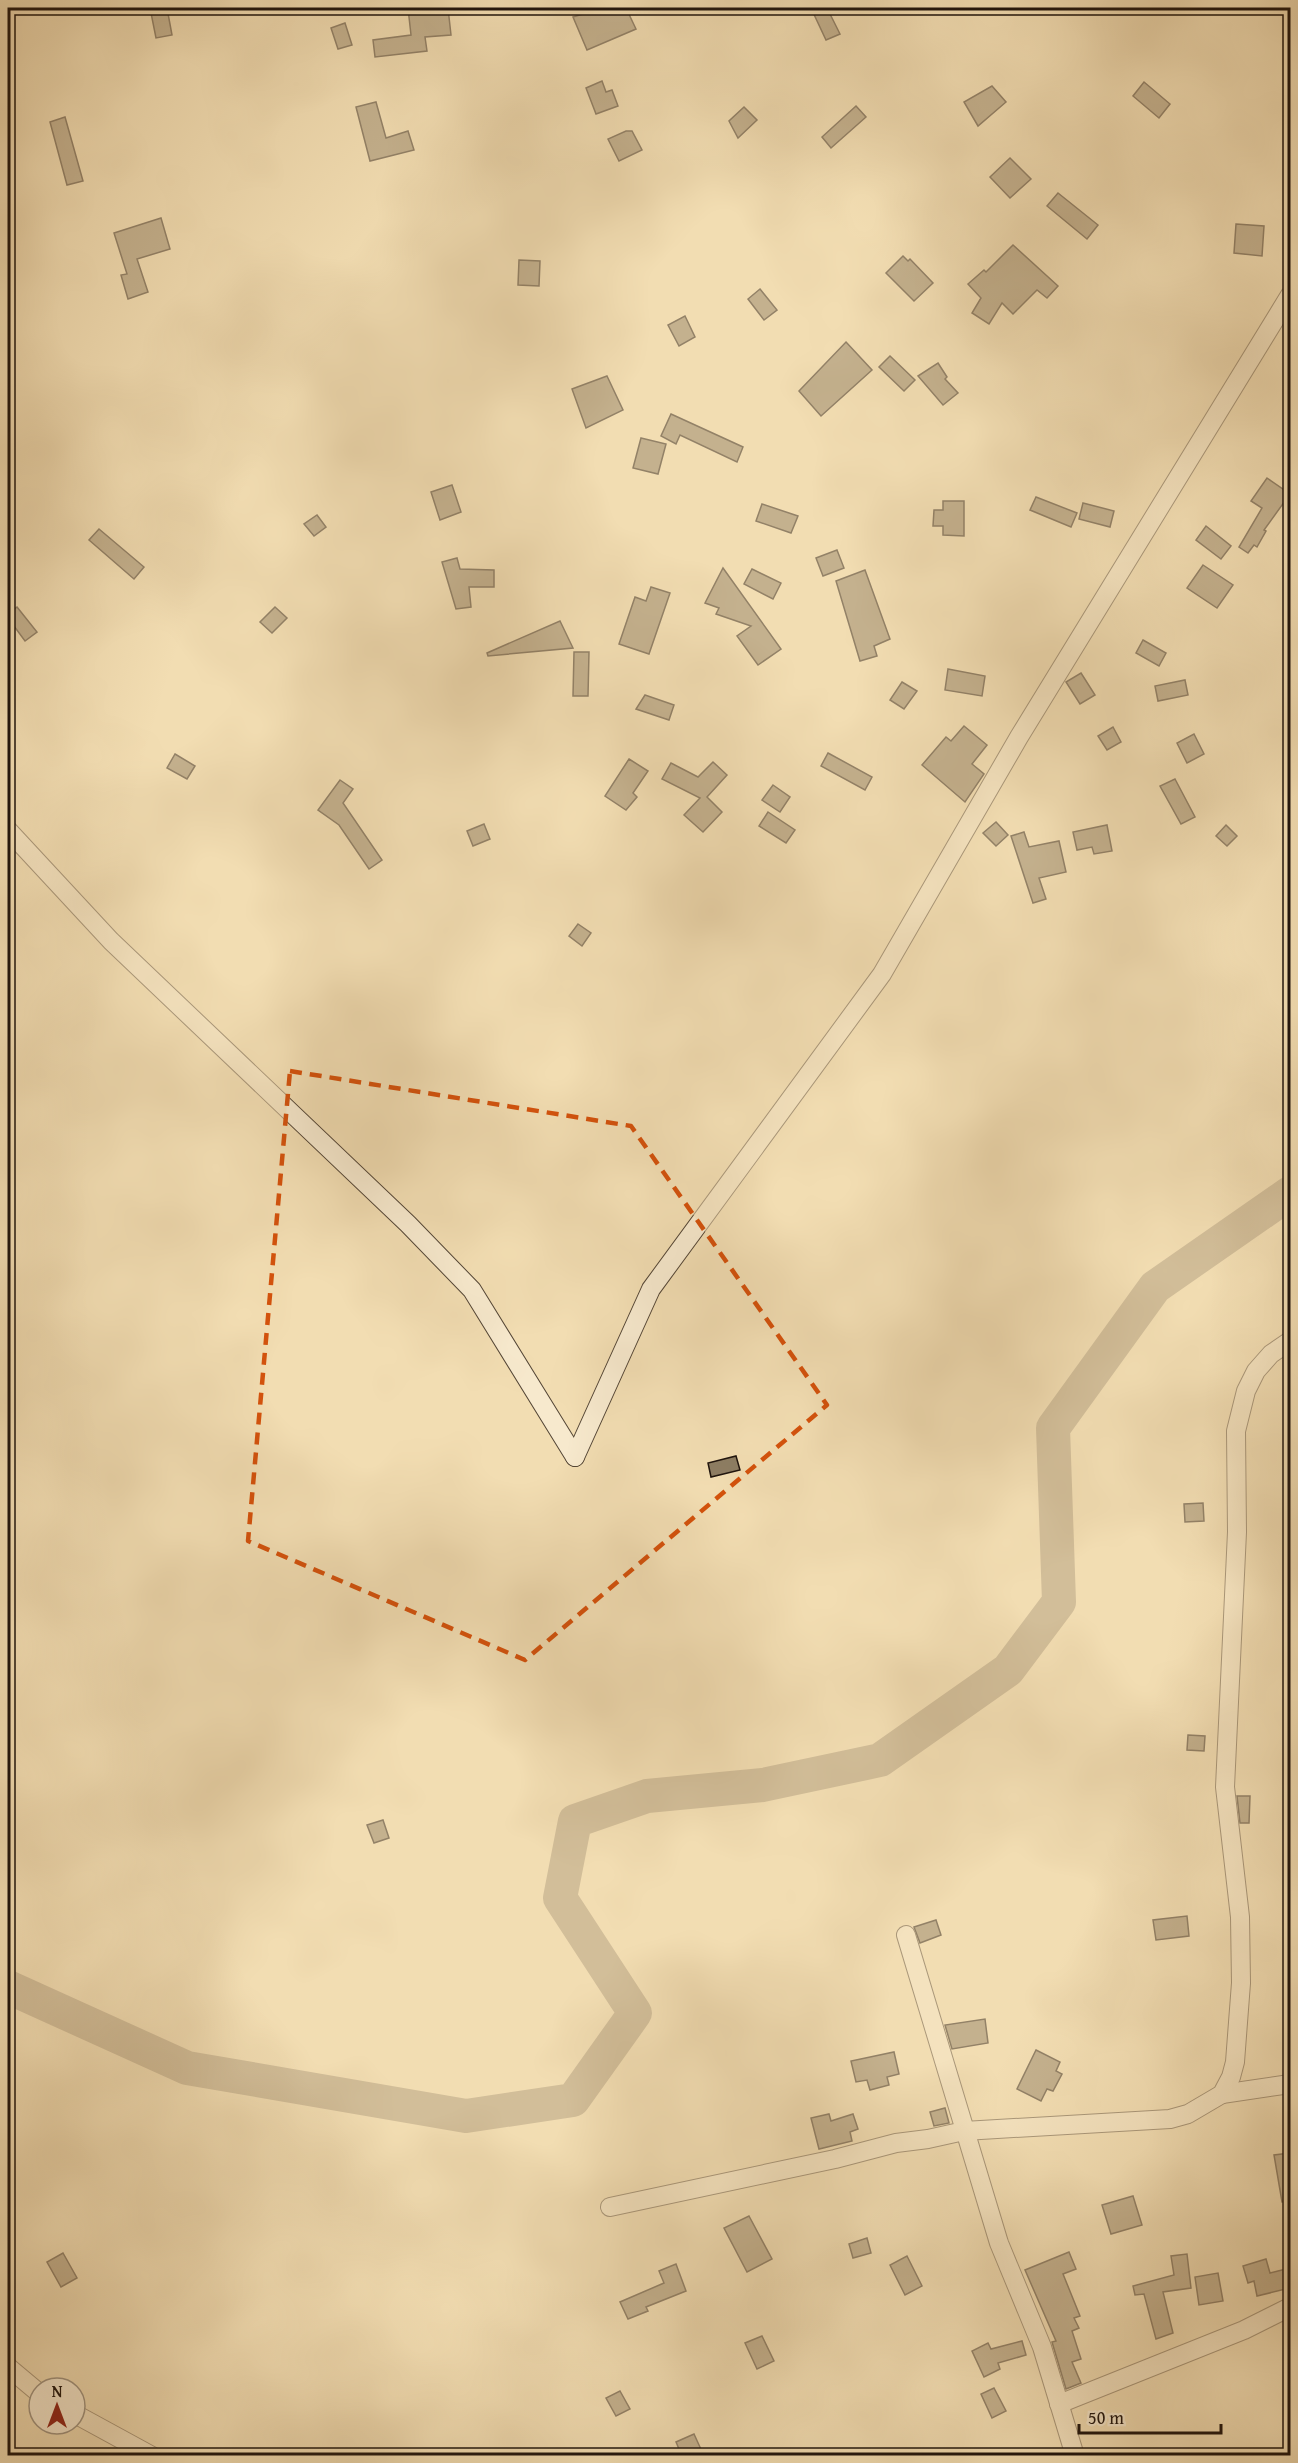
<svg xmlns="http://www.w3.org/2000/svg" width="1298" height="2463" font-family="'Gentium Book Plus',serif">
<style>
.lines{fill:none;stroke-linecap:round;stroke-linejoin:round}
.river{stroke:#aa997a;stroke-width:34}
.building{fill:#8d7d63;stroke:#1f140d;stroke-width:1.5}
.street-casing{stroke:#544636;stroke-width:20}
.street{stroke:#f7e9cd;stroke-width:18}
.marked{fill:none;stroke:#d4520c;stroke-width:4.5;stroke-dasharray:12 8;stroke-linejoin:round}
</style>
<rect width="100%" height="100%" fill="#f2ddb2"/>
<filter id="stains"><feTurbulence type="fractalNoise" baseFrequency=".00333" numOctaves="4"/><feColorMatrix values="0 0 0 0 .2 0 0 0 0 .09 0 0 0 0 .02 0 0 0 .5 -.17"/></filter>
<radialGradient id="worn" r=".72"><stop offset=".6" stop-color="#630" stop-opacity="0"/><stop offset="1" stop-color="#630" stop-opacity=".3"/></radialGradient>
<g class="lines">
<polyline class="river" points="8,1987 187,2068 466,2116 573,2100 635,2013 560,1898 575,1821 647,1796 763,1785 880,1760 1008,1670 1059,1602 1053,1428 1155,1287 1290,1193"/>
</g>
<g class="building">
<polygon points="150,8 167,8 172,35 156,38"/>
<polygon points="408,8 448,8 451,35 425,37 427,51 375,57 373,40 411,35"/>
<polygon points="603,8 626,8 636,29 587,50 573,17"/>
<polygon points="811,8 827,8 840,34 826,40"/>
<polygon points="345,23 352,45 338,49 331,28"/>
<polygon points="602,81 606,92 612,90 618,106 596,114 586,88"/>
<polygon points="1144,82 1170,104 1159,118 1133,96"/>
<polygon points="992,86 1006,102 978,126 964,102"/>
<polygon points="376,102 386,138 408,131 414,150 370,161 356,107"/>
<polygon points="856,106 866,117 831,148 822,137"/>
<polygon points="744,107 757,120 738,138 729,121"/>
<polygon points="65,117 83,181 67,185 50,122"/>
<polygon points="626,131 632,131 642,150 619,161 608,139"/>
<polygon points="1010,158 1031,179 1010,198 990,177"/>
<polygon points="1058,193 1098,225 1087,239 1047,206"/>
<polygon points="161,218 170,249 137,259 148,292 128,299 121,275 127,274 114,233"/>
<polygon points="1236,224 1264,226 1262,256 1234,253"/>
<polygon points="1013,245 1058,286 1047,298 1037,290 1013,314 1002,303 989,324 972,313 981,298 968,284 984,270 986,272"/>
<polygon points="903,256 908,261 910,259 933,283 914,301 886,273"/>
<polygon points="519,260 540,261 539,286 518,285"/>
<polygon points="760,289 777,310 764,320 748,299"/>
<polygon points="685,316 695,337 679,346 668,325"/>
<polygon points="846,342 872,370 821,416 799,391"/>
<polygon points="890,356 915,380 904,391 879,367"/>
<polygon points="938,363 947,377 945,379 958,393 943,405 918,376"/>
<polygon points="607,376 623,410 586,428 572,389"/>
<polygon points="671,414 743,447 737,462 680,435 676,444 661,436"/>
<polygon points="641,438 666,444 658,474 633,468"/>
<polygon points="1267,478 1290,494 1264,530 1266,531 1257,547 1254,545 1248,553 1239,547 1262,508 1251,501"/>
<polygon points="452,485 461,512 440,520 431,492"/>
<polygon points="1036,497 1077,513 1071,527 1030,510"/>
<polygon points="943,501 964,501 964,536 943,535 943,526 933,526 934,510 943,510"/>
<polygon points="1083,503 1114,511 1110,527 1079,519"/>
<polygon points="762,504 798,516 791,533 756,521"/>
<polygon points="317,515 326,527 314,536 304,524"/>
<polygon points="1206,526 1231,546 1221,559 1196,540"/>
<polygon points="99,529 144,567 134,579 89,540"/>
<polygon points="837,550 844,568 823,576 816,558"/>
<polygon points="457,558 460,569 494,570 494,587 469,587 471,607 456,609 442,562"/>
<polygon points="1203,565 1233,585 1217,608 1187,588"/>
<polygon points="723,568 781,649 758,665 737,636 751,626 716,614 719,608 705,603"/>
<polygon points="752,569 781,583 773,599 744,584"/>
<polygon points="865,570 890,639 874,646 877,656 860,661 836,581"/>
<polygon points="651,587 670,593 649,654 619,644 635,597 646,601"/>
<polygon points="17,607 37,632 25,641 8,618 8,614"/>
<polygon points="275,607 287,618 272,633 260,622"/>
<polygon points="560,621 573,648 488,656 487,653"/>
<polygon points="1143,640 1166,653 1159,666 1136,653"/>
<polygon points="574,652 589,652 588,696 573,696"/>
<polygon points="948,669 985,676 982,696 945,690"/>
<polygon points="1081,673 1095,695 1080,704 1066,682"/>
<polygon points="1185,680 1188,695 1158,701 1155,686"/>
<polygon points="902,682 917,691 904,709 890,700"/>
<polygon points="645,695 674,705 669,720 636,709"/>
<polygon points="964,726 987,745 972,764 984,774 965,802 922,765 946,737 951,741"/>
<polygon points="1113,727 1121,742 1107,750 1098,736"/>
<polygon points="1194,734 1204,754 1187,763 1177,743"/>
<polygon points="828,753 872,777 865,790 821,766"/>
<polygon points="175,754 195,766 187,779 167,768"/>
<polygon points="629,759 648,771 633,793 637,797 626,810 605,796"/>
<polygon points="713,762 727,775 707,797 722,812 703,832 684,815 700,798 662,779 671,763 698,777"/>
<polygon points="1175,779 1195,817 1181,824 1160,786"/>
<polygon points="340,780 353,789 343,803 382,860 369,869 339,825 318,810"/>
<polygon points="773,785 790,797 780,812 762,800"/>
<polygon points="768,812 795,830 786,843 759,826"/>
<polygon points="996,822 1008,835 996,846 983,833"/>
<polygon points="484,824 490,839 473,846 467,831"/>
<polygon points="1107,825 1112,851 1094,854 1092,847 1077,850 1073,832"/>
<polygon points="1226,825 1237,836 1227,846 1216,836"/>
<polygon points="1024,832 1029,847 1059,841 1066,872 1039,878 1046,899 1033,903 1011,836"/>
<polygon points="578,924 591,933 582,946 569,936"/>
<polygon points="736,1456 740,1470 711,1477 708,1463"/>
<polygon points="1203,1503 1204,1521 1185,1522 1184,1504"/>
<polygon points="1188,1735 1205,1736 1204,1751 1187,1750"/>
<polygon points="1237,1796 1250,1796 1249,1823 1240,1823"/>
<polygon points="383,1820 389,1838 374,1843 367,1825"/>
<polygon points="1187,1916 1189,1936 1156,1940 1153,1920"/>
<polygon points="936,1920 941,1935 920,1943 914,1927"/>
<polygon points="985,2019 988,2043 952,2049 945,2025"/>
<polygon points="1036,2050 1060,2062 1056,2071 1062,2074 1053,2091 1047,2089 1041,2101 1017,2089"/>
<polygon points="894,2052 899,2074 887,2077 889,2085 870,2090 867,2080 856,2082 851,2061"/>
<polygon points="945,2108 949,2123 934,2126 930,2112"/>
<polygon points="829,2114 831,2121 853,2114 858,2129 850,2132 852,2141 819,2149 811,2118"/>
<polygon points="1290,2153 1290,2201 1282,2202 1274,2155"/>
<polygon points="1133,2196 1142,2225 1111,2234 1102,2205"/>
<polygon points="749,2216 772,2259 747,2272 724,2228"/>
<polygon points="867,2238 871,2253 853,2258 849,2244"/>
<polygon points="1069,2252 1076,2269 1063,2274 1080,2316 1074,2318 1079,2328 1072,2331 1081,2359 1072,2362 1081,2383 1066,2389 1052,2342 1056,2341 1025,2270"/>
<polygon points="63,2253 77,2278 61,2287 47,2262"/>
<polygon points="1187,2254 1191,2288 1163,2292 1173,2333 1156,2339 1144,2294 1135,2295 1133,2286 1174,2275 1171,2256"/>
<polygon points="907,2256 922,2286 905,2295 890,2265"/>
<polygon points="1266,2259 1270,2273 1290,2268 1290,2288 1257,2296 1254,2281 1248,2283 1243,2266"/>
<polygon points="676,2264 686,2291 646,2307 648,2311 628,2319 620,2302 664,2283 659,2271"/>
<polygon points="1218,2273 1223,2301 1199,2305 1195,2277"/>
<polygon points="762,2336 774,2361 757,2369 745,2343"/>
<polygon points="1022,2341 1026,2355 998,2363 1000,2369 984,2377 972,2351 988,2343 991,2349"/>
<polygon points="994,2388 1006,2411 992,2418 981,2394"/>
<polygon points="620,2391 630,2409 616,2416 606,2398"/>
<polygon points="694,2434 704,2456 682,2456 676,2442"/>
</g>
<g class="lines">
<g class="street-casing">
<g id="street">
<polyline points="8,830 111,941 408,1224 472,1290 575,1457"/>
<polyline points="575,1457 651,1289 882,974 1019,737 1290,295"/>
<polyline points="906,1935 999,2243 1042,2347 1075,2456"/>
<polyline points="1222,2094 1290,2084"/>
<polyline points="610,2207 835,2159 896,2143 928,2139 964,2131 1170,2119 1188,2114 1222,2094 1231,2077 1235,2062 1241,1983 1240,1917 1225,1787 1237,1532 1236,1431 1246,1391 1256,1371 1271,1354 1290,1341"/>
<polyline points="8,2367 39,2393"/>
<polyline points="1059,2404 1244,2330 1290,2307"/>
<polyline points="75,2414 152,2456"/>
</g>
</g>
<use href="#street" class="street"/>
</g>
<path d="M0 0H1298V2463H0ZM 290,1071 L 631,1126 L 827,1405 L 525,1660 L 248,1541 Z" fill="#f2ddb2" fill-opacity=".55" fill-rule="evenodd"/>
<path class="marked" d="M 290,1071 L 631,1126 L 827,1405 L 525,1660 L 248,1541 Z"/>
<rect width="1298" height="2463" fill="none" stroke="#f2ddb2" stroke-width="30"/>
<rect x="9" y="9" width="1280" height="2445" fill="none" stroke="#1f140d" stroke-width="3"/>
<rect x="15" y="15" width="1268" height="2433" fill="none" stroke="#1f140d" stroke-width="1.5"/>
<g transform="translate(57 2406)"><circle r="28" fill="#f7e9cd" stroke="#a19480" stroke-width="1.5"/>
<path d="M0-4.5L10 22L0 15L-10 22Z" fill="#8f2418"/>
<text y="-9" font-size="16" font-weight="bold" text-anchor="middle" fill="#1f140d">N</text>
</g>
<path d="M1079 2424v9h142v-9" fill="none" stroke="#1f140d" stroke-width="3"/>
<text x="1088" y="2424" font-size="18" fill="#1f140d" stroke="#f7e9cd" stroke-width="4.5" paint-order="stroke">50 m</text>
<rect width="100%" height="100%" filter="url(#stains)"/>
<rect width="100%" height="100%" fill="url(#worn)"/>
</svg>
